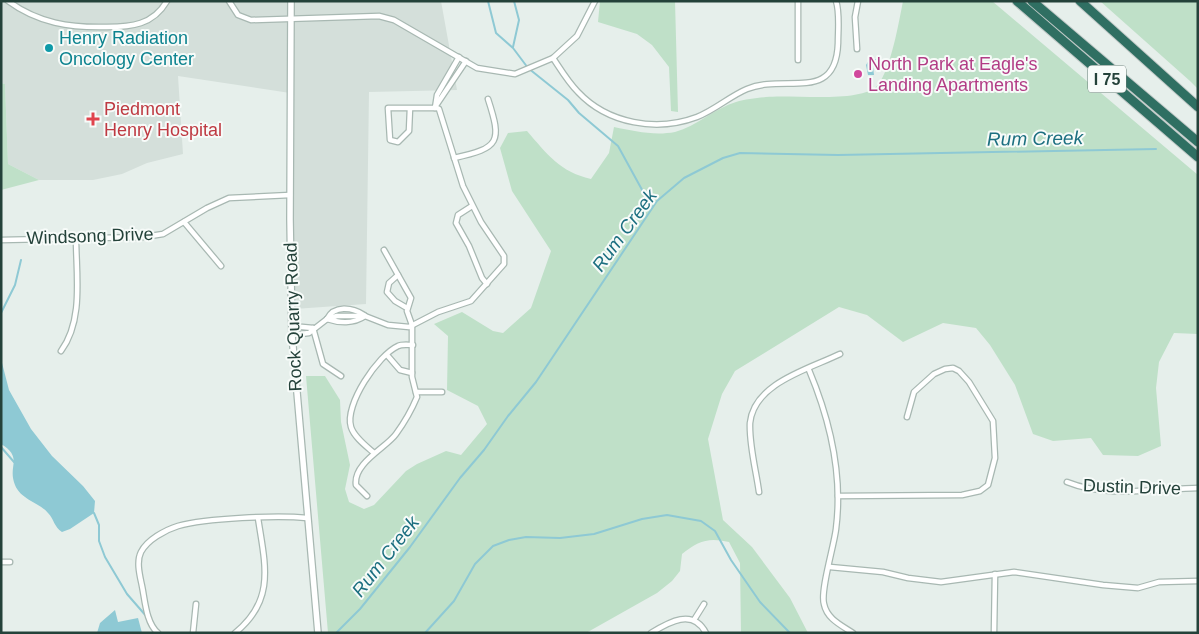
<svg xmlns="http://www.w3.org/2000/svg" width="1199" height="634" font-family="Helvetica,sans-serif">
<style>
.built{fill:#d4dfda}
.green{fill:#bfe0c8}
.water{fill:#8ec9d4}
.lines{fill:none;stroke-linecap:round;stroke-linejoin:round}
.stream{stroke:#8ec9d4;stroke-width:2}
.minor-casing{stroke:#a8b8b2;stroke-width:7}
.tertiary-casing{stroke:#a8b8b2;stroke-width:8}
.motorway-casing{stroke:#c2cac8;stroke-width:11}
.minor{stroke:#fff;stroke-width:4.5}
.tertiary{stroke:#fff;stroke-width:5.5}
.motorway{stroke:#2f6f62;stroke-width:9}
.culture-dot{fill:#0f9aa8;stroke:#f7fbf9;stroke-width:2}
.hotel-dot{fill:#d1479c;stroke:#f7fbf9;stroke-width:2}
.health-dot{fill:#e0444e;stroke:#f7fbf9;stroke-width:2}
.labels{text-anchor:middle;stroke-width:4;stroke-linejoin:round;paint-order:stroke}
.shield{fill:#f7fbf9;stroke:#637a73;stroke-width:1}
.shield-label{font-size:16px;font-weight:bold;fill:#24423a}
.culture-label{font-size:18px;fill:#0d838f;stroke:#f7fbf9;text-anchor:start}
.hotel-label{font-size:18px;fill:#b23c85;stroke:#f7fbf9;text-anchor:start}
.health-label{font-size:18px;fill:#be3a42;stroke:#f7fbf9;text-anchor:start}
.street-label{font-size:18px;fill:#24423a;stroke:#f7fbf9}
.water-label{font-size:19px;font-style:italic;fill:#1c6f80;stroke:#f7fbf9}
</style>
<rect width="100%" height="100%" fill="#e6efeb"/>
<polygon class="built" points="1,1 441,1 457,90 369,92 366,304 294,309 290,93 178,76 183,154 147,163 122,174 93,180 39,180 8,164 5,84 1,83"/>
<g class="green">
<polygon points="600,1 675,1 678,112 671,111 669,67 652,45 637,34 598,22"/>
<path d="M 903,1 L 992,1 L 1198,175 L 1198,334 L 1174,333 L 1159,362 L 1156,388 L 1161,446 L 1138,456 L 1103,455 L 1091,438 L 1053,441 L 1033,434 L 1015,385 L 990,345 L 976,328 L 943,323 L 903,342 L 867,315 L 839,307 L 735,371 L 722,394 L 708,439 L 723,520 L 752,547 L 790,598 L 808,633 L 741,633 L 740,563 L 729,542 C 708,537 698,541 682,554 L 680,571 L 672,581 L 657,593 L 586,633 L 328,633 L 306,376 L 325,376 L 340,400 L 341,422 L 350,465 L 345,489 L 349,502 L 364,509 L 374,505 L 406,471 L 417,464 L 446,451 L 461,455 L 487,424 L 478,406 L 447,390 L 448,336 L 434,324 L 462,312 L 493,331 L 503,333 L 531,308 L 551,251 L 512,191 L 500,148 L 508,133 L 527,131 C 547,154 560,172 591,179 L 609,153 L 614,127 C 634,131 654,136 675,132 C 697,126 715,108 736,102 C 745,99 757,98 766,97 C 792,94 861,104 878,85 C 891,68 899,22 903,1 Z"/>
<polygon points="1100,1 1198,1 1198,89 1190,81"/>
<polygon points="1,83 5,84 8,164 39,180 1,190"/>
</g>
<g class="water">
<polygon points="876,59 876,66 873,67 874,75 868,75 866,65 869,60"/>
<path d="M 1,359 L 9,390 L 31,429 L 52,456 L 83,486 L 95,501 L 94,513 L 70,529 L 62,532 C 54,527 54,519 48,513 C 39,502 21,500 15,485 C 7,466 24,458 1,444 Z"/>
<polygon points="115,610 118,622 138,618 142,633 97,633 100,623"/>
</g>
<g class="lines">
<g class="stream">
<polyline points="488,1 496,33 513,48 528,68 568,100 579,113 618,146 652,208"/>
<polyline points="513,47 519,20 514,1"/>
<polyline points="1,313 15,285 21,260"/>
<polyline points="1,447 14,462"/>
<polyline points="94,513 99,525 99,541 105,557 127,594 147,617"/>
<polyline points="336,633 360,609 410,547 460,478 484,450 508,416 536,382 657,201 684,178 723,158 740,153 838,155 1156,149"/>
<polyline points="425,633 454,601 475,564 493,546 509,540 526,537 560,538 594,534 642,519 667,515 701,521 715,531 731,560 760,602 790,633"/>
</g>
<g class="minor-casing">
<g id="minor">
<path d="M 8,1 C 38,23 70,28 107,27 C 131,27 153,25 167,1"/>
<polyline points="229,1 238,15 251,20 379,16 394,20 477,68 515,74 553,58 577,36 595,1"/>
<polyline points="798,1 798,60"/>
<polyline points="857,49 855,17 858,1"/>
<path d="M 553,58 C 561,70 568,82 578,92 C 608,124 657,132 697,117 C 715,110 730,96 747,89 C 785,73 836,104 838,43 C 838,30 840,13 836,1"/>
<polyline points="435,107 466,61"/>
<polyline points="435,108 437,95 459,57"/>
<path d="M 454,158 C 500,148 502,142 488,99"/>
<polyline points="472,206 458,215 456,223 469,246 482,278 487,284"/>
<polyline points="184,222 221,266"/>
<polyline points="1,240 144,237 163,234 207,208 229,198 290,195"/>
<polyline points="398,275 389,283 387,292 395,301 407,308"/>
<path d="M 327,319 C 334,305 352,307 364,315"/>
<path d="M 327,319 C 339,323 354,324 365,316"/>
<polyline points="292,326 313,328"/>
<polyline points="313,328 323,364 341,376"/>
<polyline points="292,335 309,333 327,319 337,316 365,316 388,325 409,327 438,312 471,301 504,264 504,256 481,222 463,186 439,109 437,108 388,108 390,140 398,142 409,131 410,108"/>
<path d="M 61,351 C 84,320 76,274 76,237"/>
<polyline points="387,355 400,370 412,373"/>
<path d="M 809,370 C 830,420 843,474 836,529 C 834,546 820,591 824,604 C 827,619 841,625 853,633"/>
<polyline points="416,392 442,392"/>
<path d="M 374,453 C 366,446 354,437 351,427 C 344,405 378,355 398,346 C 402,344 408,345 413,345"/>
<path d="M 1067,482 C 1106,498 1156,489 1198,488"/>
<path d="M 759,492 C 756,470 749,445 750,423 C 754,383 809,369 840,354"/>
<path d="M 367,496 L 356,485 C 353,463 386,448 396,434 C 404,423 412,409 417,397 L 412,377 L 412,325 L 407,311 L 411,298 L 384,250"/>
<polyline points="838,496 962,495 980,491 988,485 995,458 993,421 969,382 959,371 953,368 945,369 934,374 914,392 907,417"/>
<polyline points="1,562 10,562"/>
<polyline points="830,567 883,572 908,578 941,582 1014,572 1103,585 1138,588 1159,582 1198,581"/>
<polyline points="694,620 704,604"/>
<path d="M 158,633 C 146,623 145,600 142,586 C 140,576 136,562 141,552 C 147,540 165,530 178,526 C 206,518 278,515 307,518"/>
<polyline points="193,633 196,604"/>
<path d="M 235,633 C 276,600 265,564 258,518"/>
<path d="M 651,633 C 669,622 693,608 706,633"/>
<polyline points="994,633 995,574"/>
</g>
</g>
<g class="tertiary-casing">
<polyline id="tertiary" points="291,1 290,219 292,335 318,633"/>
</g>
<g class="motorway-casing">
<g id="motorway">
<polyline points="1017,1 1198,157"/>
<polyline points="1032,1 1198,142"/>
<polyline points="1080,1 1198,107"/>
</g>
</g>
<use href="#minor" class="minor"/>
<use href="#tertiary" class="tertiary"/>
<use href="#motorway" class="motorway"/>
</g>
<circle class="culture-dot" cx="49" cy="48" r="5"/>
<circle class="hotel-dot" cx="858" cy="74" r="5"/>
<path class="health-dot" d="M90.5 111.5h5v5h5v5h-5v5h-5v-5h-5v-5h5z"/>
<g class="labels">
<rect class="shield" x="1088" y="65.5" width="38" height="27" rx="4"/>
<g class="shield-label">
<text x="1107" y="85">I 75</text>
</g>
<g class="culture-label">
<text x="59" y="44">Henry Radiation<tspan x="59" dy="21">Oncology Center</tspan></text>
</g>
<g class="hotel-label">
<text x="868" y="70">North Park at Eagle's<tspan x="868" dy="21">Landing Apartments</tspan></text>
</g>
<g class="health-label">
<text x="104" y="115">Piedmont<tspan x="104" dy="21">Henry Hospital</tspan></text>
</g>
<g class="street-label">
<text transform="translate(90 236) rotate(-2)" y="6">Windsong Drive</text>
<text transform="translate(293 317) rotate(-92)" y="6">Rock Quarry Road</text>
<text transform="translate(1132 487) rotate(2)" y="6">Dustin Drive</text>
</g>
<g class="water-label">
<text transform="translate(1035 138) rotate(-1)" y="7">Rum Creek</text>
<text transform="translate(624 230) rotate(-54)" y="7">Rum Creek</text>
<text transform="translate(385 556) rotate(-52)" y="7">Rum Creek</text>
</g>
</g>
<rect width="1199" height="634" fill="none" stroke="#24423a" stroke-width="5"/>
</svg>
